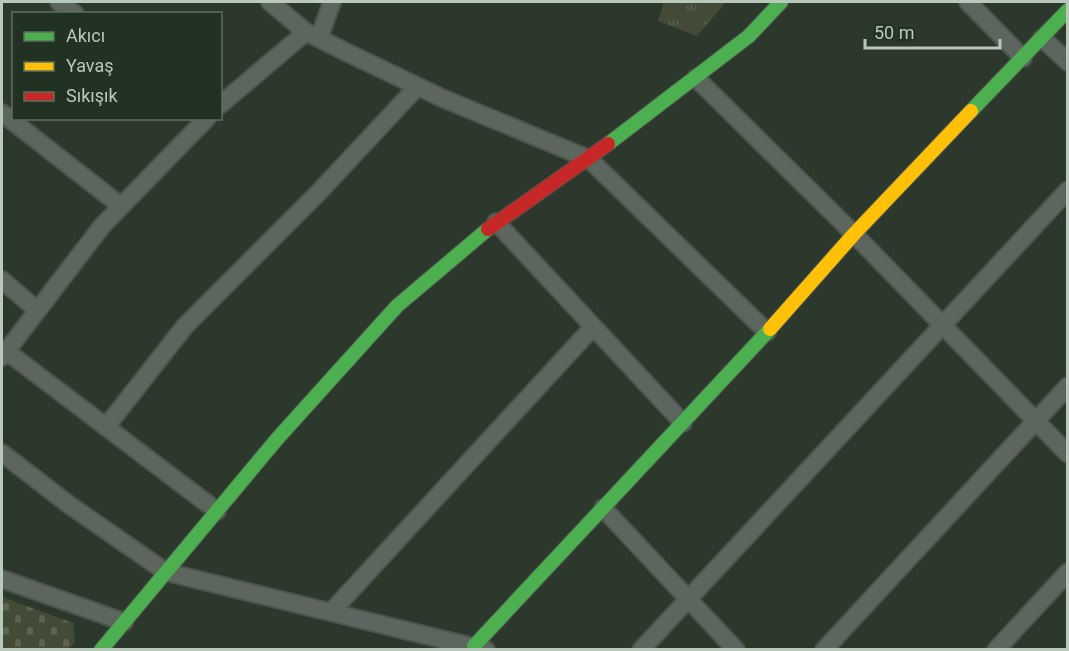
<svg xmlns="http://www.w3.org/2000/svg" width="1069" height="651" font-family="Roboto,sans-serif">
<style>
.cemetery{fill:url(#cemetery-stones)}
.park{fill:url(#park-tufts)}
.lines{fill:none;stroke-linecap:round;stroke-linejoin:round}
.street-casing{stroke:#4c544c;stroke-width:20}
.fast-casing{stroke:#4c544c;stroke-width:16}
.slow-casing{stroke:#4c544c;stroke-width:16}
.jam-casing{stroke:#4c544c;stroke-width:16}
.street{stroke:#5d665e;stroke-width:16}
.fast{stroke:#4caf50;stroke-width:14}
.slow{stroke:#ffc107;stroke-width:14}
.jam{stroke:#c62828;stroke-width:14}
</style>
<defs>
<pattern id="cemetery-stones" width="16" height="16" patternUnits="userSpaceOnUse" patternTransform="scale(1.5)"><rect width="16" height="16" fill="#434b37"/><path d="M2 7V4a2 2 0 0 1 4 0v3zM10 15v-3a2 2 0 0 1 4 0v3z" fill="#5c6352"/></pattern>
<pattern id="park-tufts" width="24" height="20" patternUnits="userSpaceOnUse" patternTransform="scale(1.5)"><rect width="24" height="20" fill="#434b37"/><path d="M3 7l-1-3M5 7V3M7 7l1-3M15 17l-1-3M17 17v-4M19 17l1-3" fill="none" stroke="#5c6352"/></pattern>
</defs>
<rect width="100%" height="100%" fill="#2d382d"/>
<polygon class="cemetery" points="2,597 73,623 75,643 68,649 2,649"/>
<polygon class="park" points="664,2 726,2 697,36 658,21"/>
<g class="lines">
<g class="street-casing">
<g id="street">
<polyline points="59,2 75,14"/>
<polyline points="270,2 306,32 348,53 442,98 589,159 767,332"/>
<polyline points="968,2 1023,58"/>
<polyline points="319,38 332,2"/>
<polyline points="1042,38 1068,62"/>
<polyline points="696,78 854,234 1068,454"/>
<polyline points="220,105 306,32"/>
<polyline points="2,113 121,206"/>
<polyline points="496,222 683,423"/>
<polyline points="2,280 37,310"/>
<polyline points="6,351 217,511"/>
<polyline points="2,357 102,226 207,118"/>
<polyline points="106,427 185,326 320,191 417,87"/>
<polyline points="2,453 68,504 166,572 486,650"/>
<polyline points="603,508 736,650"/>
<polyline points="2,579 124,622"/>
<polyline points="332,611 593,327"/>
<polyline points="641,650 1068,190"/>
<polyline points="824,650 1068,386"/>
<polyline points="996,650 1068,572"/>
</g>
</g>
<g class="fast-casing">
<g id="fast">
<polyline points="971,111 1068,10"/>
<polyline points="608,144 749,36 781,2"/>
<polyline points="474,646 770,329"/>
<polyline points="101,650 277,439 397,306 488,229"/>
</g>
</g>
<g class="slow-casing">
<polyline id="slow" points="770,329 854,234 971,111"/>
</g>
<g class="jam-casing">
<polyline id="jam" points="488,229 608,144"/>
</g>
<use href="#street" class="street"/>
<use href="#fast" class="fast"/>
<use href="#slow" class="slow"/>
<use href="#jam" class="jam"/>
</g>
<rect width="1069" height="651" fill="none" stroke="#b8c8ba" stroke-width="6"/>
<rect x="12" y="12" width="210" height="108" fill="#213222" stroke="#5d6e5f" stroke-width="1.5"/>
<rect x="24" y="32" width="30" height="9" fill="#4caf50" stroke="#5d6e5f" stroke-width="1.5"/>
<text x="66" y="42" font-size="18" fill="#b8c8ba">Akıcı</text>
<rect x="24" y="62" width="30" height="9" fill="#ffc107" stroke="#5d6e5f" stroke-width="1.5"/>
<text x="66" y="72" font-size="18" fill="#b8c8ba">Yavaş</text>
<rect x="24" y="92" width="30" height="9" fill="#c62828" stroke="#5d6e5f" stroke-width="1.5"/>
<text x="66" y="102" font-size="18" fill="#b8c8ba">Sıkışık</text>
<path d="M865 39v9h135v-9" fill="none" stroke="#b8c8ba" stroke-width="3"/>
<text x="874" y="39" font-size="18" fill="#b8c8ba" stroke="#213222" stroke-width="4.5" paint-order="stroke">50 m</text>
</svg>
